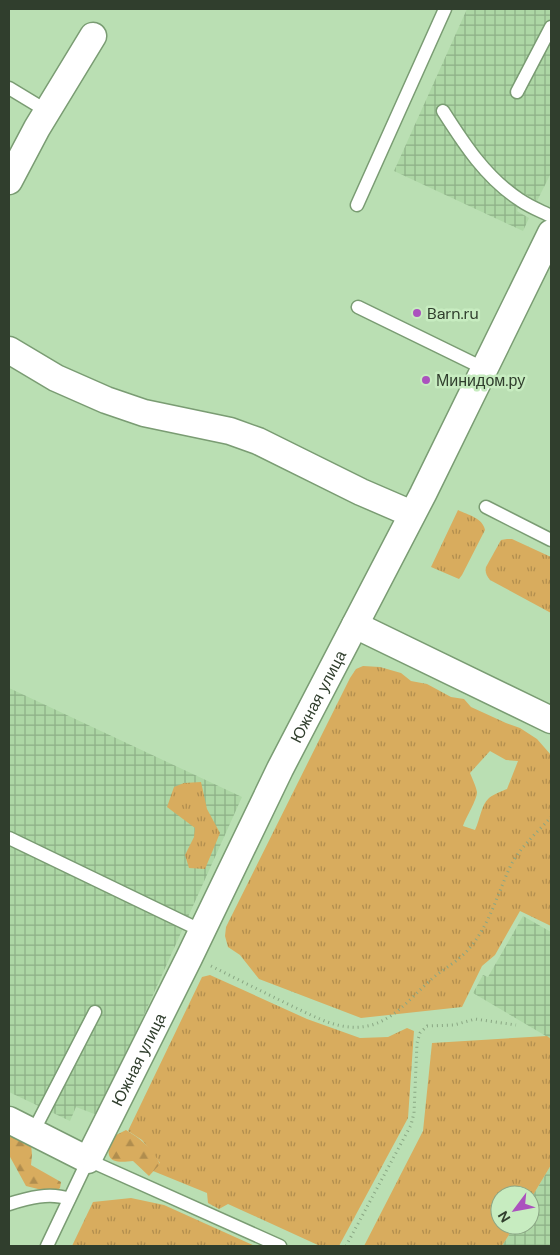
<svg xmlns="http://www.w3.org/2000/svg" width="560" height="1255" font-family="'DM Sans',sans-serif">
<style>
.industrial{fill:url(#industrial-grid)}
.grass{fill:url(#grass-tufts);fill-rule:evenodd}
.forest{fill:url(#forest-firs)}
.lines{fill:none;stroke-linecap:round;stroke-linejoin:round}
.lane-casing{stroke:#7a9c73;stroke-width:15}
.street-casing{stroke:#7a9c73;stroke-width:29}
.path{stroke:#89a683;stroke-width:3;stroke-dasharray:1 4;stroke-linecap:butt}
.lane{stroke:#fff;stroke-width:12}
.street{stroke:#fff;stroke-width:26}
.poi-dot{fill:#ab52be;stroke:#c7ecc0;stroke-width:2}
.labels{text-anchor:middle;stroke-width:5;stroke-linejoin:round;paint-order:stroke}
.poi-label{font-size:16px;fill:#303e2d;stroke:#c7ecc0;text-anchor:start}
.street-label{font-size:16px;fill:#303e2d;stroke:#c7ecc0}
</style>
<defs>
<pattern id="industrial-grid" width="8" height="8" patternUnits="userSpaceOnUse" patternTransform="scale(1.25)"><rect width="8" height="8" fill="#add7a5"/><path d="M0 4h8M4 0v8" fill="none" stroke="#8db087"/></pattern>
<pattern id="grass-tufts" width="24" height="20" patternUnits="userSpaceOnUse" patternTransform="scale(1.25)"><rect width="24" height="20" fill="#d8ac5e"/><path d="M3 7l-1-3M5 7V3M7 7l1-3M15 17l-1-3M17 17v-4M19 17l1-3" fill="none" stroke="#b08d4e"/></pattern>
<pattern id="forest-firs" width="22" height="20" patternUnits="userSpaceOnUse" patternTransform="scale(1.25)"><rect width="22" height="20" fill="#d8ac5e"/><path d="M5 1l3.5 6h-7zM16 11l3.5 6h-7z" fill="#b08d4e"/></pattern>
</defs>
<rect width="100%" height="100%" fill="#badfb3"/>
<g class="industrial">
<polygon points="467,9 551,9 551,173 537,201 525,194 521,201 517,211 529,218 523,231 394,171"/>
<polygon points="9,688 242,797 126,1055 97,1115 76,1107 70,1121 9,1092"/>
<polygon points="523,916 551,932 551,1039 473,993 483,975 488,977"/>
<polygon points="551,1165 551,1246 502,1246 515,1225 530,1225 530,1200"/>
</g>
<g class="grass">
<path d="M 458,510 C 468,515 483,518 485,530 L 462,575 L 459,579 L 431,567 Z"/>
<path d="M 507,539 L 512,539 L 551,557 L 551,613 L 490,580 C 486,575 485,572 486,567 L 501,540 Z"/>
<path d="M 363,666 L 380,667 L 401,673 L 411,681 L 427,684 L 451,697 L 464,699 L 471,707 L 506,723 L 520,728 L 537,739 L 551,755 L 551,926 L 520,911 L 495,955 L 482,966 L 462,1007 L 361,1018 L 259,979 L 240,955 L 228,947 L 225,936 L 226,927 L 350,678 L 356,669 ZM 490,751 L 506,760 L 518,761 L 507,789 C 502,791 494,794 489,798 C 481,805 480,820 475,830 L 463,826 C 466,817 477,800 477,792 C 476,786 472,778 470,773 Z"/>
<polygon points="201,782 207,809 220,833 205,869 189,868 185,855 194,837 195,828 167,807 174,787 184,783"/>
<polygon points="210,975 307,1019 360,1038 388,1037 407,1028 414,1031 408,1118 339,1246 320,1246 228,1204 219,1209 208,1203 207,1193 153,1171 160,1163 142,1140 128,1131 202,977"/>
<polygon points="547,1036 551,1039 551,1165 530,1200 530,1195 500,1195 500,1225 515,1225 502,1246 364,1246 423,1131 432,1043"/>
<polygon points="131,1198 164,1205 255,1246 72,1246 93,1202"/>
</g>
<g class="forest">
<polygon points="9,1129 31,1144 32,1155 31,1165 61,1182 60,1188 54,1193 26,1186 9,1155"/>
<path d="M 126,1130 C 141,1139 152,1148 160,1164 L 149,1176 L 133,1161 C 110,1164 104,1159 112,1137 Z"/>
</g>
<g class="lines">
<g class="lane-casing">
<g id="lane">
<polyline points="9,88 47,111"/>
<polyline points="517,92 551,27"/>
<path d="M 443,111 C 464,144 486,178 520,200 C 530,207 541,211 551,216"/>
<polyline points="357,205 445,9"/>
<polyline points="358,307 485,369"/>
<polyline points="486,507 551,540"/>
<polyline points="9,838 202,931"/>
<polyline points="33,1132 95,1012"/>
<path d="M 9,1204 C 28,1198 50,1192 69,1199"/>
<polyline points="47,1246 88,1160 280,1246"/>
</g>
</g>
<g class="street-casing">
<g id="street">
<polyline points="9,181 37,128 93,36"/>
<polyline points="9,350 56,378 106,400 144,413 230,431 258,441 361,492 412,514"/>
<polyline points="355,625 551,720"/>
<path id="s1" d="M 9,1120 L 88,1160 L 189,958 L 280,769 L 423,494 L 551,233"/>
</g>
</g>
<g class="path">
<path d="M 211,966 C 239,980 267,994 296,1008 C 311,1015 326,1023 342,1026 C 386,1034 405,1002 434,977 C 445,968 458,961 467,951 C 489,927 497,895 510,867 C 519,848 538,832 551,817"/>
<polyline points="346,1246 411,1125 414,1113 417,1043 420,1033 427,1026 454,1025 475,1019 516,1025"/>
</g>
<use href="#lane" class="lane"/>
<use href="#street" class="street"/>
</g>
<g class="poi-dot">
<circle cx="417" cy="313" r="5"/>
<circle cx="426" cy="380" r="5"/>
</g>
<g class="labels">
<g class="poi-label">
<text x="427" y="319">Barn.ru</text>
<text x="436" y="386">Минидом.ру</text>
</g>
<g class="street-label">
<text dy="6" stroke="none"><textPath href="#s1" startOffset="606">Южная улица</textPath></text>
<text dy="6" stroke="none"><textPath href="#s1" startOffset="201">Южная улица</textPath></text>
</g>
</g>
<rect width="560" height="1255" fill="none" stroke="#303e2d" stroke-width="20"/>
<g transform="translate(515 1210) rotate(238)"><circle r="24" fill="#c7ecc0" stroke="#8ba685"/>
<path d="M0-4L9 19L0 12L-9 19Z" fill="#ab52be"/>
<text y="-8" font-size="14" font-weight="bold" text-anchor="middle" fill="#303e2d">N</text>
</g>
</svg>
